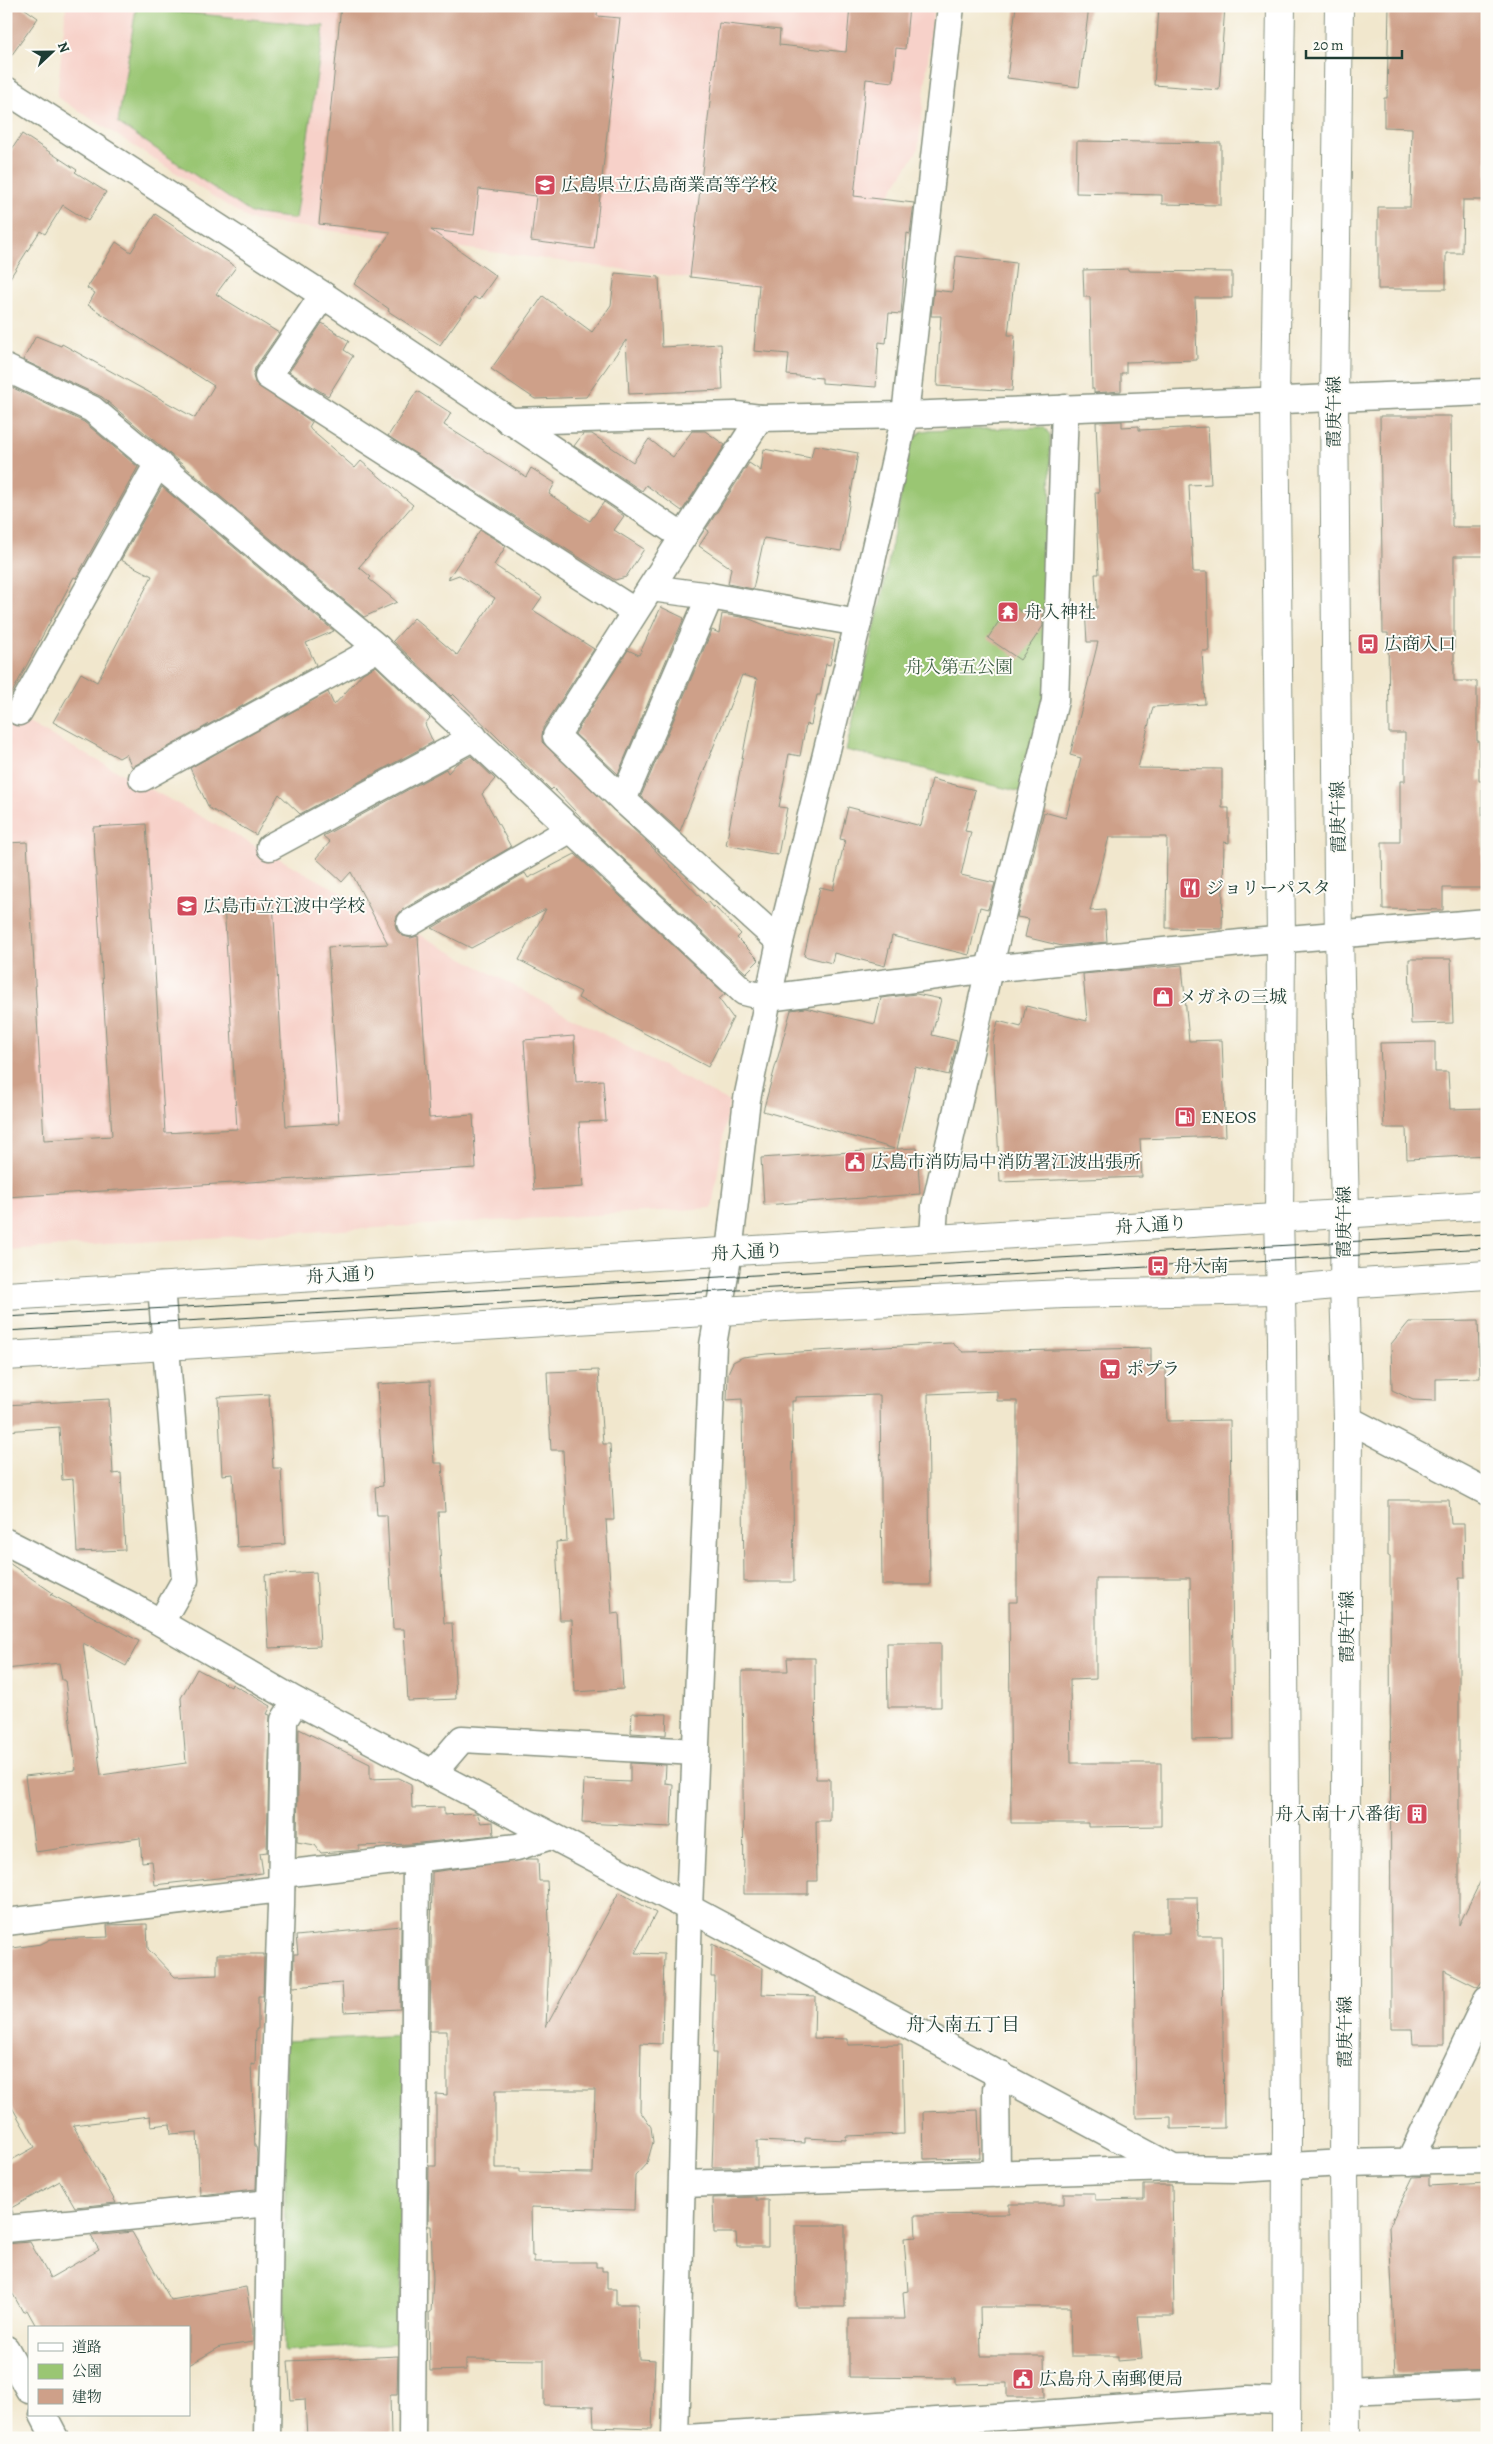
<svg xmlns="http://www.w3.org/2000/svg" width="1493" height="2444" font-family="Alegreya,'Noto Serif JP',serif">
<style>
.built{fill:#f7d1c9}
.green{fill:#9ac673;stroke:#5c8254}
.building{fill:#cea089;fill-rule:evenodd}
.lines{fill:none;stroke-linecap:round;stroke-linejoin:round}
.minor-casing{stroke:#889280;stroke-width:29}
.tertiary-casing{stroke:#889280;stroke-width:30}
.minor{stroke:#fff;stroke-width:26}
.tertiary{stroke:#fff;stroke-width:28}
.tram{stroke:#1f3d34;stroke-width:1}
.labels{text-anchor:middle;stroke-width:4;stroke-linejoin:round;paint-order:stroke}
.poi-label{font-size:18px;fill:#1f3d34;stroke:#fdfcf7;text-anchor:start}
.street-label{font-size:18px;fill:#1f3d34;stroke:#fdfcf7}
.park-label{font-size:18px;fill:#3e5f44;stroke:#fdfcf7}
.neighbourhood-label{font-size:19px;fill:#1f3d34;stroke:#fdfcf7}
</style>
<rect width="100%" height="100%" fill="#fdfcf7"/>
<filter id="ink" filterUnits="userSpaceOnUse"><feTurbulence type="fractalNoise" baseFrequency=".02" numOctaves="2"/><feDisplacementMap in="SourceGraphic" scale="10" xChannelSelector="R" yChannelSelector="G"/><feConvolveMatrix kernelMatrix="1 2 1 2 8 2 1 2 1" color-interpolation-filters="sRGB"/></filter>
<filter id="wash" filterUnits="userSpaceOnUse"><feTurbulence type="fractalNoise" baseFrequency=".0096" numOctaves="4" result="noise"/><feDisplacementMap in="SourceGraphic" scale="20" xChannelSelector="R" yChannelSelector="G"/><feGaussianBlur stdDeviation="1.12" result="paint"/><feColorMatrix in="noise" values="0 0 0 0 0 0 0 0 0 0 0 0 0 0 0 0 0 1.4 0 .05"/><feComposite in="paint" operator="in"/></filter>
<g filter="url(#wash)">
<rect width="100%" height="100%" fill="#f1e7cd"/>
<g class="built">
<polygon points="66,6 934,6 918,150 824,296 250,220 57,97"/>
<polygon points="6,711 729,1102 712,1208 6,1250"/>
</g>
<g class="green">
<polygon points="136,8 324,26 296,219 251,213 118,123"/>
<polygon points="1044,427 1050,435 1052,678 1021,792 846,750 882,596 911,441 922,431"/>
<polygon points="405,2035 401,2344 284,2351 286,2041"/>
</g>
<g id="blocks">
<g class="building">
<polygon points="6,6 21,6 38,18 6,63"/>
<polygon points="341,6 598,6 597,16 620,18 594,249 531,241 536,196 479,189 474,235 431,230 496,276 479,300 474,297 440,345 388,311 389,309 354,284 391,232 319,224"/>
<polygon points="850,6 909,6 905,49 896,48 893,82 866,79 854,196 914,203 910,234 907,233 901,314 889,313 886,343 879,342 876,387 822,383 822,378 787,375 789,354 754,351 759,285 690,277 719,23 780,30 779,45 846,52"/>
<polygon points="1016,6 1089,6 1079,87 1007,78"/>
<polygon points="1159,6 1225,6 1219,90 1154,85"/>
<polygon points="1389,6 1487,6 1487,200 1463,200 1462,253 1446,253 1446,289 1378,289 1378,207 1410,207 1412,128 1384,127 1384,98 1387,98"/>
<polygon points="22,134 77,170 75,172 106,192 88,221 63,205 45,234 40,231 6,284 6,158"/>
<polygon points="1077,141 1221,143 1221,205 1162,204 1162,195 1076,193"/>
<polygon points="155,214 236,267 216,294 279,333 255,368 253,376 255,383 312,422 309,427 311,430 355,468 361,461 413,505 359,567 371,577 369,579 397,602 364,617 102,397 23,360 36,336 61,346 62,344 195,418 214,386 88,305 95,293 87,288 116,242 131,252"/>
<polygon points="956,256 1016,263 1008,335 1015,335 1012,391 937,386 941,316 931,316 934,290 952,292"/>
<polygon points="1128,269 1129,271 1232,272 1232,298 1195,298 1197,360 1126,362 1126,373 1121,373 1121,391 1094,393 1094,389 1092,389 1090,297 1084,297 1083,270"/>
<polygon points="615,273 659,277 662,347 721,344 723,390 629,394 626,340 586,397 535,399 491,369 543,296 592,332 611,305"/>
<polygon points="322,323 349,341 344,350 353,356 328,396 289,372"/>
<polygon points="9,386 84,422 138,467 76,578 74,577 6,704 6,390"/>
<polygon points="417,391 451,413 444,425 526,477 531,468 555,483 549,494 590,521 604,502 624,516 614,530 644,549 626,577 615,580 388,436"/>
<polygon points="1380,416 1451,416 1452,527 1487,527 1487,556 1454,556 1454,681 1477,681 1477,741 1479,741 1479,781 1482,781 1483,888 1443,888 1443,910 1383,909 1382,842 1400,842 1400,781 1405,781 1405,733 1389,733 1388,633 1383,633"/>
<polygon points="1122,421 1122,427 1139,426 1139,430 1208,427 1211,484 1189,485 1193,572 1207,572 1209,651 1202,651 1205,704 1153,707 1138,768 1222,769 1222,808 1229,808 1229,843 1224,842 1222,929 1166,928 1167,837 1109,837 1090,911 1105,910 1107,942 1062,946 1025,937 1029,919 1017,917 1044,812 1066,818 1081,758 1070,755 1098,642 1087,642 1085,609 1097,608 1095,574 1099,574 1095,493 1099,493 1096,422"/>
<polygon points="692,431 705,431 725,445 682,511 646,485 642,491 574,446 583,434 592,434 633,462 649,439 673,457"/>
<polygon points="814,445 858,453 841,551 764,538 753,589 728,584 731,568 699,546 709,531 706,529 749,463 761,471 764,449 811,458"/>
<polygon points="162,487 334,631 306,643 316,665 132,767 126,754 119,758 53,722 81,673 97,682 152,576 121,560"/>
<polygon points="480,530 506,546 494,565 542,597 533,610 594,649 543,728 542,742 649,844 706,903 708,902 713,908 714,906 741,934 737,938 759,960 746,973 596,833 553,788 551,790 453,694 451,696 393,641 414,618 457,655 495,598 459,575 448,579"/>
<polygon points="1030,601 1043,610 1043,626 1020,660 988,638 1010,604 1022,612"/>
<polygon points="661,607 684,618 618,774 575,734 628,650 639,655"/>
<polygon points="722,614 747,618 770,627 835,640 830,665 826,664 820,695 817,695 811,725 806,724 800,756 789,754 779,807 787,808 778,855 726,845 757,679 742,675 680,831 641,796 712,630 719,633"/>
<polygon points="376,666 430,718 425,724 433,742 300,814 279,794 256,835 209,808 190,768 328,692 334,705 363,673"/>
<polygon points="471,756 495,779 482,794 511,847 402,910 397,916 395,924 397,931 403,936 411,938 418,936 429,1118 473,1115 476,1168 6,1197 6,843 27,842 44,1140 112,1136 93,827 146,824 165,1133 237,1129 224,904 273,901 286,1126 339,1123 328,947 388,944 351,872 342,882 316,858 330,842 323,836 446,769 448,773 456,764"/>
<polygon points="932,779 975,790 965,831 971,832 961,875 995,883 988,909 980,907 969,955 892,936 885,966 834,953 832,963 804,956 820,887 833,890 845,840 840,839 848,807 921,826"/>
<polygon points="575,854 725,994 719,999 733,1018 708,1067 578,998 581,992 519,960 546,909 471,948 432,928 525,873 528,878"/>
<polygon points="1409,959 1451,959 1453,1023 1411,1024"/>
<polygon points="1182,965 1189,1041 1222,1040 1226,1136 1140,1139 1142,1177 1000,1182 993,1041 998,1021 1021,1027 1026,1006 1087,1021 1083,974"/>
<polygon points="916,994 941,999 932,1035 957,1041 949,1075 915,1067 897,1149 917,1148 920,1194 764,1205 761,1158 895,1149 763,1111 791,1010 805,1008 875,1024 881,998"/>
<polygon points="574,1036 576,1082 603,1080 606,1121 579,1122 583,1187 534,1190 524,1040"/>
<polygon points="1435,1042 1435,1072 1448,1072 1450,1109 1487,1108 1487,1155 1407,1159 1406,1128 1384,1128 1380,1043"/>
<polygon points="1478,1321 1480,1378 1436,1379 1436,1401 1413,1400 1392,1390 1391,1344 1409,1322"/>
<polygon points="952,1343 963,1352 1151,1348 1151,1369 1166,1369 1167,1421 1230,1420 1234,1739 1192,1740 1190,1578 1096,1578 1096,1679 1070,1680 1071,1763 1161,1763 1161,1826 1088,1827 1088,1823 1011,1823 1009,1602 1017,1602 1017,1401 997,1401 997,1391 928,1394 930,1585 882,1585 880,1395 795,1397 795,1401 792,1401 794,1582 744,1582 742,1399 727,1400 728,1373 733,1362 743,1357 766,1354"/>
<polygon points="598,1370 603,1444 610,1444 614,1520 606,1520 612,1614 619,1613 623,1689 575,1692 572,1620 560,1620 556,1542 567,1541 563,1450 551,1450 547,1372"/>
<polygon points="430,1381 434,1463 442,1463 445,1512 438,1512 444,1623 452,1623 456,1699 408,1701 404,1629 393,1629 387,1515 377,1515 375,1487 383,1486 377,1384"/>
<polygon points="269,1394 273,1468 281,1468 285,1544 237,1547 233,1474 222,1475 218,1397"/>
<polygon points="109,1399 113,1474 121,1473 125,1550 77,1552 73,1479 62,1480 59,1427 6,1431 6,1405"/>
<polygon points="1388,1500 1449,1500 1451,1524 1464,1524 1465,1578 1459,1578 1459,1925 1487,1868 1487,1974 1478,1987 1444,1970 1444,2044 1413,2044 1412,2029 1391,2029 1390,1556 1388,1556"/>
<polygon points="6,1561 53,1593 50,1594 139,1641 126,1666 83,1643 101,1775 186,1763 181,1698 197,1669 231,1687 232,1684 271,1706 267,1714 270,1715 267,1852 260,1853 263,1873 155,1885 152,1861 142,1862 140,1838 35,1852 25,1776 76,1770 65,1680 62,1680 59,1663 6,1669"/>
<polygon points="316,1572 320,1646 269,1648 265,1575"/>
<polygon points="887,1643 941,1643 941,1707 888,1707"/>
<polygon points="787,1658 815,1658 816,1779 830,1779 830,1821 816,1821 817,1881 808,1881 808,1894 744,1894 742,1671 788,1671"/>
<polygon points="632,1713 667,1714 666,1735 631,1733"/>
<polygon points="299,1729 370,1764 370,1779 399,1778 411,1784 412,1808 444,1807 444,1815 477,1813 481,1823 493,1822 494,1835 411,1844 359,1846 359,1850 321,1853 315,1845 297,1842"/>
<polygon points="630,1763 666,1765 665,1783 673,1784 671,1827 582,1823 584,1780 630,1782"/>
<path d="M 527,1859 L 538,1859 L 539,1881 L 547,1881 L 550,1940 L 546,2027 L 619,1892 L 656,1913 L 635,1953 L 664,1954 L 662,2044 L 641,2043 L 640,2111 L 651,2127 L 653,2142 L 647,2163 L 635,2176 L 634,2210 L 531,2207 L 532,2256 L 534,2256 L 534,2262 L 596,2262 L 596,2267 L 602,2267 L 602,2271 L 607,2271 L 607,2289 L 616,2289 L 616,2304 L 638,2304 L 639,2359 L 655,2360 L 652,2429 L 594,2427 L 593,2406 L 544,2405 L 544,2360 L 466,2359 L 466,2370 L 430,2371 L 429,2312 L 431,2312 L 433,2279 L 431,2226 L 428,2226 L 429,2166 L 436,2166 L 436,2094 L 447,2095 L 447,2031 L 430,2031 L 432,1872 ZM 495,2090 L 595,2090 L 593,2173 L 520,2172 L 520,2168 L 495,2168 Z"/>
<polygon points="1169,1897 1197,1897 1198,1936 1222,1936 1224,2128 1171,2129 1171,2117 1136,2118 1134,1933 1169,1933"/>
<polygon points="147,1924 148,1949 175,1977 217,1975 217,1954 264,1954 263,1996 258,1996 258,2029 256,2029 255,2065 251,2064 255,2147 256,2147 257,2154 256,2189 200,2195 197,2132 171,2134 170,2124 151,2126 150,2116 73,2125 116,2203 75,2207 60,2181 11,2208 13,2213 6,2214 6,2163 35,2147 6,2097 6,1949 41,1944 51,1939 108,1937 107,1925"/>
<polygon points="401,1926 400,2009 344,2012 342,1983 293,1987 294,1954 298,1954 296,1936"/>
<polygon points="712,1944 763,1968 762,1994 815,1996 814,2038 848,2039 848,2045 902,2044 904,2134 846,2136 846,2140 805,2138 805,2143 757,2141 757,2167 712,2167 716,2053 713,2053 715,1977 711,1977"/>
<polygon points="978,2110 980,2158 924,2159 923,2112"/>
<polygon points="1429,2176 1429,2186 1487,2183 1487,2370 1396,2374 1389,2227 1413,2177"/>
<polygon points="1144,2185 1172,2185 1174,2316 1138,2316 1142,2359 1118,2361 1118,2356 1071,2356 1070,2307 980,2307 981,2356 1044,2356 1045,2397 1007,2397 1007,2383 955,2384 955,2378 849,2377 849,2319 905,2319 903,2292 908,2291 904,2238 916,2237 915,2215 1009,2214 1009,2204 1064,2204 1064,2193 1095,2193 1095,2200 1144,2199"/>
<polygon points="756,2197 756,2200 768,2200 768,2247 737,2247 736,2233 714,2233 713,2198"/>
<polygon points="795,2225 845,2225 845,2307 796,2307"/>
<polygon points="132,2232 171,2300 246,2287 253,2328 253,2342 220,2347 189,2365 189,2328 37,2328 27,2310 23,2312 6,2282 6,2244 30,2242 50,2278 99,2250 91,2236"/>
<polygon points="398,2356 397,2395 390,2395 391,2438 307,2438 305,2399 291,2400 288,2361"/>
</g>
</g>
</g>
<g filter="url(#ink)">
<use href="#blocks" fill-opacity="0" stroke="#889280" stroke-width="1"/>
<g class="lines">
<g class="minor-casing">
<g id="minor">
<polyline points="6,90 323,295 683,537 556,736 623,800 780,942"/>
<polyline points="323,295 268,376 634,611"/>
<polyline points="6,368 92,409 378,648 744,992 768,998 989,969 1241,943 1487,922"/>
<polyline points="509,421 736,415 760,418"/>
<polyline points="683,537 760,418 905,415 1487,392"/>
<polyline points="651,588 710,596 858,623"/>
<polyline points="19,712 158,463"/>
<polyline points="142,778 378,648"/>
<polyline points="623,800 710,596"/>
<polyline points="270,847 474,737"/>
<polyline points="410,923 571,829"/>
<polyline points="933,1238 935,1206 989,969 1055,701 1065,408"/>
<polyline points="1348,1419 1487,1492"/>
<polyline points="6,1542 130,1605 296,1701 689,1908 1173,2168 1238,2169 1344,2163 1487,2160"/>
<polyline points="161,1622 185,1580 161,1286"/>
<polyline points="432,1774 462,1739 696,1752"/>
<polyline points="282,1874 517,1847 551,1836"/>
<polyline points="6,1922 281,1889"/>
<polyline points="1409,2162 1487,1999"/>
<polyline points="997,2174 996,2089 1001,2075"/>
<polyline points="683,2184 1172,2168"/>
<polyline points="6,2229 270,2203"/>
<polyline points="6,2349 29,2390"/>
<polyline points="1346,2391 1487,2385"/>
<polyline points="43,2415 55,2438"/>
<polyline points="267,2438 270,2203 281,1906 284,1720 296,1701"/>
<polyline points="412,2438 416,1860"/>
<polyline points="675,2438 689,1908 713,1345 729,1252 747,1099 780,942 858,623 905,415 951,6"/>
<polyline points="687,2438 1247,2400 1286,2401"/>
</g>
</g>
<g class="tertiary-casing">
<g id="tertiary">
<polyline points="1281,6 1275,400 1281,939 1279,1217 1282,1339 1287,2127 1286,2438"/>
<polyline points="1339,6 1334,398 1338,886 1345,1213 1344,1284 1348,1419 1344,2163 1346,2438"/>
<polyline points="6,1296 1487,1205"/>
<polyline points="6,1356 785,1307 1064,1294 1282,1290 1344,1284 1487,1275"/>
</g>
</g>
<use href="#minor" class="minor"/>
<use href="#tertiary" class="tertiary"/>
<g class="tram">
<polyline points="6,1317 1487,1234"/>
<polyline points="6,1331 1487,1248"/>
</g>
</g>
</g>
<defs>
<g id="school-square" transform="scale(1.125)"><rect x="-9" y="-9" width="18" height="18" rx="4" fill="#d1495b" stroke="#fdfcf7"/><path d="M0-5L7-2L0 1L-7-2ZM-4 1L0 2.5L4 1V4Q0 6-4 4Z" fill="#fff"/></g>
<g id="temple-square" transform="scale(1.125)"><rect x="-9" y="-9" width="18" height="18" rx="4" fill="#d1495b" stroke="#fdfcf7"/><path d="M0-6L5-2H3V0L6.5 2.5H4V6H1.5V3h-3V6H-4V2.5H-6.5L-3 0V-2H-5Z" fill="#fff"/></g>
<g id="bus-square" transform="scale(1.125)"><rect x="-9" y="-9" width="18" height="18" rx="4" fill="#d1495b" stroke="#fdfcf7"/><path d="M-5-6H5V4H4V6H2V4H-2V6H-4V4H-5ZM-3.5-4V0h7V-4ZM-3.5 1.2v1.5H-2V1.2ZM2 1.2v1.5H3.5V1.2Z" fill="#fff"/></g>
<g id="restaurant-square" transform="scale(1.125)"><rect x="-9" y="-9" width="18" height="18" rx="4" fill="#d1495b" stroke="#fdfcf7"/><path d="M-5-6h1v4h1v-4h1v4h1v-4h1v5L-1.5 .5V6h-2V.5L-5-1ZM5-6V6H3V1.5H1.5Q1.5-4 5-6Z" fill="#fff"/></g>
<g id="shop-square" transform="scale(1.125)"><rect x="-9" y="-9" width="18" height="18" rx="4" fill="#d1495b" stroke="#fdfcf7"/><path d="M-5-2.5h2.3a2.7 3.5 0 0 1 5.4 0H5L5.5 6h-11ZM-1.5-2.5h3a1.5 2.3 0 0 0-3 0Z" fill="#fff"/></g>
<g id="fuel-square" transform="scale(1.125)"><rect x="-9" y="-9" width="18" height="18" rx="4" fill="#d1495b" stroke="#fdfcf7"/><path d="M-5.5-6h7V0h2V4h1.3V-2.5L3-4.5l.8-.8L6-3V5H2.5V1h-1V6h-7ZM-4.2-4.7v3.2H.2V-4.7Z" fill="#fff"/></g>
<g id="civic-square" transform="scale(1.125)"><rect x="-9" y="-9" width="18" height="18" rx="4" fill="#d1495b" stroke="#fdfcf7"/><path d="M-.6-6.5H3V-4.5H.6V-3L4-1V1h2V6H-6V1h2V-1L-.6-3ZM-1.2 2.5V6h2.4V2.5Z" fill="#fff"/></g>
<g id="supermarket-square" transform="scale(1.125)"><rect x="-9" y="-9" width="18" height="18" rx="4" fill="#d1495b" stroke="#fdfcf7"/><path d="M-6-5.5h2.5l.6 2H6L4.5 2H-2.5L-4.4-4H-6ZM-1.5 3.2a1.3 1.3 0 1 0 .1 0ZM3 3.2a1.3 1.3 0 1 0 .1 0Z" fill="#fff"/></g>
<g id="building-square" transform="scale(1.125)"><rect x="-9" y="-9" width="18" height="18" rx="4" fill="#d1495b" stroke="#fdfcf7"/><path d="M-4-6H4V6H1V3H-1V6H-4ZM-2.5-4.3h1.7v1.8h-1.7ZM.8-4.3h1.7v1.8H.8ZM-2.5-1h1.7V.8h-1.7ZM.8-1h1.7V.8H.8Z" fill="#fff"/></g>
</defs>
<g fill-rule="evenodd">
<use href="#school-square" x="545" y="185"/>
<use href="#temple-square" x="1008" y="612"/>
<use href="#bus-square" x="1368" y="644"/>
<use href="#restaurant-square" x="1190" y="888"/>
<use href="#school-square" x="187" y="906"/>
<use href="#shop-square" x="1163" y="997"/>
<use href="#fuel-square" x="1185" y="1117"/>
<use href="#civic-square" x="855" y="1162"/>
<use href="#bus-square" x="1158" y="1266"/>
<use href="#supermarket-square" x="1110" y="1369"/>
<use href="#building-square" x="1417" y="1814"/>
<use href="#civic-square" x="1023" y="2379"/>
</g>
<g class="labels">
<g class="poi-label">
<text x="561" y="191">広島県立広島商業高等学校</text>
<text x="1024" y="618">舟入神社</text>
<text x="1384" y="650">広商入口</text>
<text x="1206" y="894">ジョリーパスタ</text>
<text x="203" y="912">広島市立江波中学校</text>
<text x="1179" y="1003">メガネの三城</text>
<text x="1201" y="1123">ENEOS</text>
<text x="871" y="1168">広島市消防局中消防署江波出張所</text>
<text x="1174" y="1272">舟入南</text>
<text x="1126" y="1375">ポプラ</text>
<text x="1401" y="1820" text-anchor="end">舟入南十八番街</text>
<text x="1039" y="2385">広島舟入南郵便局</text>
</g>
<g class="street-label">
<text transform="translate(1334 412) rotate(-90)" y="6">霞庚午線</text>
<text transform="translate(1338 817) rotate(-91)" y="6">霞庚午線</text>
<text transform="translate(1344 1222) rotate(-90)" y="6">霞庚午線</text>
<text transform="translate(1151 1225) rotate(-4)" y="6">舟入通り</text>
<text transform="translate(747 1252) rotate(-3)" y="6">舟入通り</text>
<text transform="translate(342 1275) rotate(-3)" y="6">舟入通り</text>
<text transform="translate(1347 1627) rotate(-90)" y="6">霞庚午線</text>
<text transform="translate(1345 2032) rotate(-90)" y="6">霞庚午線</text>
</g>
<g class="park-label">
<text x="959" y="673">舟入第五公園</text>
</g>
<g class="neighbourhood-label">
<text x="963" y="2031">舟入南五丁目</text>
</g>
</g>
<rect width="1493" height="2444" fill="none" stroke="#fdfcf7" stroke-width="25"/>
<rect x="28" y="2326" width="162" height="90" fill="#fdfcf7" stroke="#a4b0a9"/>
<rect x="38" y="2343" width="25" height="8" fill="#ffffff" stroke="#a4b0a9"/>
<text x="72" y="2352" font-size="15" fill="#1f3d34">道路</text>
<rect x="38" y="2364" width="25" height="15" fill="#9ac673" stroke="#a4b0a9"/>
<text x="72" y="2376" font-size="15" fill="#1f3d34">公園</text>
<rect x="38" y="2389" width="25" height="15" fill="#cea089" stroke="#a4b0a9"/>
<text x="72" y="2402" font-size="15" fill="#1f3d34">建物</text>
<g transform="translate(52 52) rotate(68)" stroke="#fdfcf7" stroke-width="4" paint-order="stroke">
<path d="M0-4L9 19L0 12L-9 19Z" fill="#1f3d34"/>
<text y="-8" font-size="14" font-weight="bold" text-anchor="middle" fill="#1f3d34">N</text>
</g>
<path d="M1306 50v8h96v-8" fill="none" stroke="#1f3d34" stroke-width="2.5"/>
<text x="1313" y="50" font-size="15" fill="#1f3d34" stroke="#fdfcf7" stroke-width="4" paint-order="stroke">20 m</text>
</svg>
